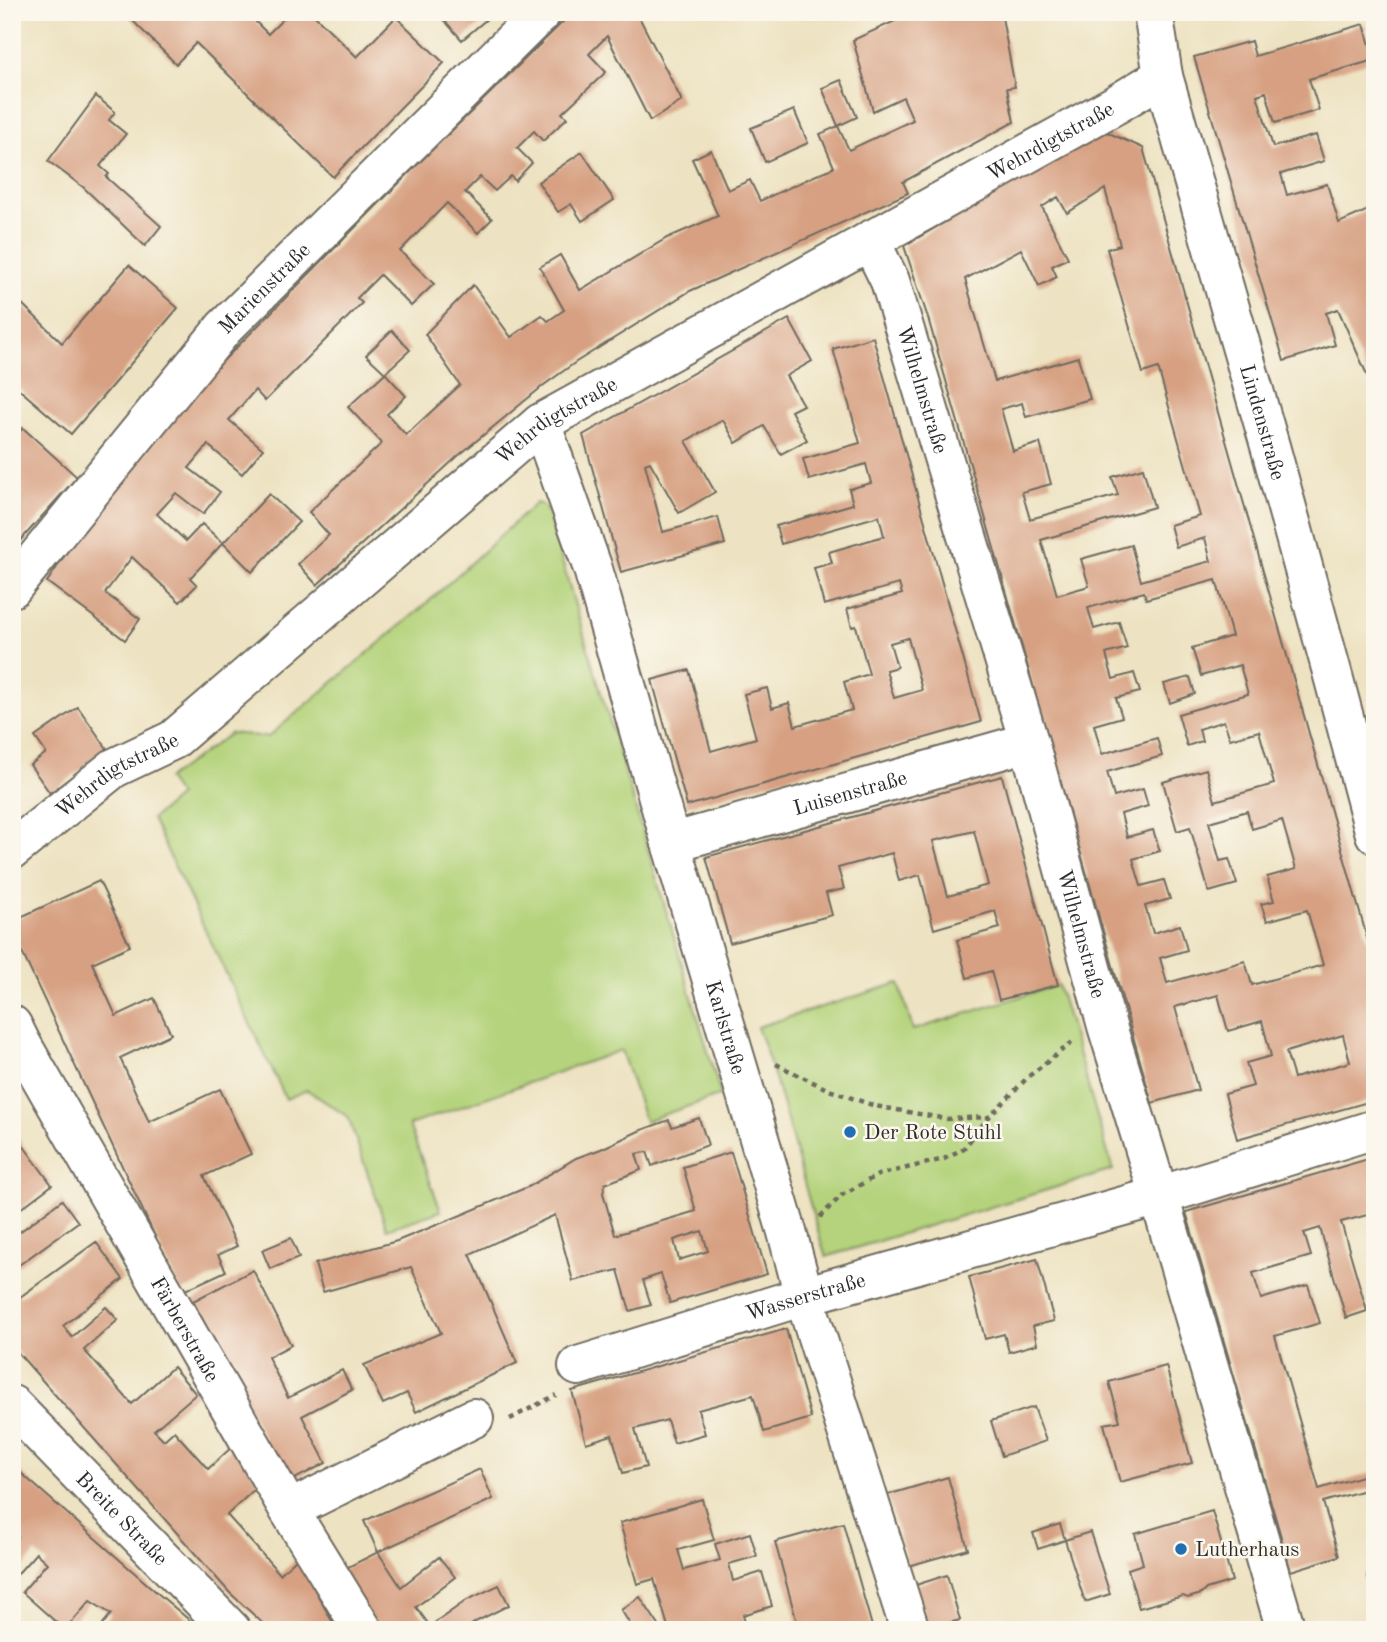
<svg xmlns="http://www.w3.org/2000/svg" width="1387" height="1642" font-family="'Old Standard TT',serif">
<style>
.green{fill:#b4d37b;stroke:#707f53;stroke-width:2}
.building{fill:#d7a082;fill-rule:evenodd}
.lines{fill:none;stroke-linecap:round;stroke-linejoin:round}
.minor-casing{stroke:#6f6b60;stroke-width:42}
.path{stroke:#6f6b60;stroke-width:4.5;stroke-dasharray:5 5;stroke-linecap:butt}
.minor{stroke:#fff;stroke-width:38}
.poi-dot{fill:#1f6fb2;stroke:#fbf7ec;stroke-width:2.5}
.labels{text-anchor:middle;stroke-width:5;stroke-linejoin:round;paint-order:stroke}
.street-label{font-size:21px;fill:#2b2b2b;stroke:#fbf7ec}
.poi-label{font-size:21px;fill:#2b2b2b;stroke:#fbf7ec;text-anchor:start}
</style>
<rect width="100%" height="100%" fill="#fbf7ec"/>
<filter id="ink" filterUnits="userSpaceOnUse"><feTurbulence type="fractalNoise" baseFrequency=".0143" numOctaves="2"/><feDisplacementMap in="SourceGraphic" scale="14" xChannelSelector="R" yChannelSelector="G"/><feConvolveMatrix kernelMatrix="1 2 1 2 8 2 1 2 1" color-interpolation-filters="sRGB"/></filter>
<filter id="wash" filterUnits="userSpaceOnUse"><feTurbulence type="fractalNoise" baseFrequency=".00686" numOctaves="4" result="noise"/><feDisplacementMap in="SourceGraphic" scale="28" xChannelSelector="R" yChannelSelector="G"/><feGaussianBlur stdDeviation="1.57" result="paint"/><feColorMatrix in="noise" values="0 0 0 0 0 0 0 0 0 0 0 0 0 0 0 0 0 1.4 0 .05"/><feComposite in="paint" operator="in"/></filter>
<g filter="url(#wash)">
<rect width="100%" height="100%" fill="#ede2c1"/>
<g class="green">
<polygon points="536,503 543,505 547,511 721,1095 645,1121 621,1050 409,1125 441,1211 387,1229 348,1117 307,1090 286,1099 152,819 179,796 167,779 231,733 268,737 426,604"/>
<path d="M 899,983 L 913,1030 L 1058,985 L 1113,1170 L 826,1257 C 801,1181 786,1102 757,1027 Z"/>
</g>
<g id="blocks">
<g class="building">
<polygon points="124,12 246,12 268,34 290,12 311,12 357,57 396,17 444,63 333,177 196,43 176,64"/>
<polygon points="437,12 495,12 462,40"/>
<polygon points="573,12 642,12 638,15 682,101 650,121 607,36 589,54 606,72 562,113 567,118 543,141 534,131 517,148 532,163 515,181 511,176 495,191 480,177 465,192 492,219 478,233 447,203 400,251 434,284 411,306 380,275 357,298 362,303 265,401 255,390 229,420 263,449 242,474 208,445 189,468 220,492 203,514 176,493 157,514 186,541 202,524 223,543 190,578 197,585 180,602 132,557 105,593 140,619 125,640 47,582 73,543 195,391 224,360 427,155"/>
<polygon points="915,12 1001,12 1015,87 1007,88 1014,122 903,182 908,193 690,291 576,362 544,385 458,456 317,585 298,564 329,535 309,512 382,443 348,407 385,373 406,396 387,414 406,435 460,385 425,334 473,285 511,337 542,315 548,321 564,310 540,267 560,255 580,290 667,238 718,216 692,159 711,150 728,190 750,180 760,201 834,167 820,134 838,126 849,150 913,120 903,97 873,111 853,40"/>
<polygon points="1364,24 1374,60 1309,79 1319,110 1275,123 1266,92 1257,95 1273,147 1316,135 1324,161 1281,174 1287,195 1327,184 1339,223 1375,207 1375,393 1338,309 1326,313 1335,345 1284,361 1194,57 1251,41 1255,56"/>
<polygon points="841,80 857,117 838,126 822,88"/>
<polygon points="96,96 115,112 109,120 126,134 100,166 109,174 106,177 161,226 145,246 83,187 48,161"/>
<polygon points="794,110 808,143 765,162 751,128"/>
<path d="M 1102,130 L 1143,148 L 1375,966 L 1375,1100 L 1237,1139 L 1225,1094 L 1253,1086 L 1246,1063 L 1271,1056 L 1262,1021 L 1228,1031 L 1218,995 L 1175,1007 L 1198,1090 L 1152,1103 L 976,485 L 928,318 L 904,246 ZM 1105,189 L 1120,245 L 1107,249 L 1143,373 L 1158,368 L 1200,516 L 1170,525 L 1176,547 L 1205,538 L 1211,561 L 1141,581 L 1131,545 L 1081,559 L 1089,586 L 1057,595 L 1041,540 L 1154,507 L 1143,468 L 1112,477 L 1118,495 L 1030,519 L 1022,492 L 1051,484 L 1040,443 L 1013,451 L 1001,409 L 1022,403 L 1026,417 L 1090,399 L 1078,357 L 995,381 L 965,279 L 1021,249 L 1039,286 L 1057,277 L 1052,266 L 1068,258 L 1042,207 L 1058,197 L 1067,213 ZM 1216,580 L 1232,636 L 1192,648 L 1201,676 L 1240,665 L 1248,694 L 1178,714 L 1187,746 L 1202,741 L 1199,729 L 1224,721 L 1230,739 L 1259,731 L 1274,784 L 1215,801 L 1206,769 L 1163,782 L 1177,831 L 1190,827 L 1209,892 L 1237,884 L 1229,859 L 1220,861 L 1209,822 L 1247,811 L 1252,829 L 1282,820 L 1296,869 L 1267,877 L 1274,901 L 1261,904 L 1267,921 L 1307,910 L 1323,965 L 1252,985 L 1245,961 L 1167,983 L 1160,958 L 1187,950 L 1180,925 L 1153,933 L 1145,906 L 1170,899 L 1164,880 L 1141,886 L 1133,859 L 1160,851 L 1153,830 L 1127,837 L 1121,814 L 1148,806 L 1143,789 L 1114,797 L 1107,772 L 1162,756 L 1157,738 L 1102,754 L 1094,725 L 1122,717 L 1116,698 L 1140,692 L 1134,673 L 1113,679 L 1106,654 L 1127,648 L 1119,622 L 1094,629 L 1088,608 L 1144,592 L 1146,599 ZM 1343,1035 L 1350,1062 L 1294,1078 L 1286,1052 Z"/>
<polygon points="582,152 614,200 582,221 571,204 558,212 538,182"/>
<polygon points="129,265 178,308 71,434 12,383 12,294 62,343"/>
<polygon points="789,319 812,361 786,376 803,405 791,411 807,440 781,454 764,426 736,443 723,420 686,441 715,492 679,513 650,462 645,464 663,532 718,517 725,544 621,572 583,435"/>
<polygon points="392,330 410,350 385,373 366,355"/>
<path d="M 873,337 L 981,722 L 687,806 L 652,680 L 689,670 L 711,751 L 756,738 L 744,694 L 767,688 L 772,708 L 789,703 L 795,726 L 852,710 L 844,682 L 869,674 L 856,626 L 852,627 L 847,609 L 902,594 L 899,584 L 824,605 L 814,568 L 832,563 L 829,552 L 884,536 L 879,516 L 781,544 L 776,526 L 853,504 L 849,489 L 871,483 L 866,464 L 809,480 L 803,459 L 860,443 L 833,349 ZM 908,638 L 922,690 L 894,698 L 886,670 L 897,667 L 890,643 Z"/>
<polygon points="23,428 77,477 12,550 12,440"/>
<polygon points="269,494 299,522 252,572 223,543"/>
<polygon points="1190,677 1195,694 1170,703 1164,684"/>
<polygon points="78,707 108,750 50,793 30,765 46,753 35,737"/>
<path d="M 1002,776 L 1058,985 L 999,1000 L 991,971 L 967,978 L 957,940 L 1000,928 L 995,911 L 934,929 L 920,875 L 899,881 L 892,853 L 838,868 L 844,889 L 826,893 L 832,915 L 730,943 L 706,857 ZM 974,831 L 988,885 L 948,896 L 933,841 Z"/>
<polygon points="99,881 130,946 92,963 116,1016 154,998 171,1034 120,1058 149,1122 220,1089 251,1154 204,1176 237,1246 218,1255 226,1271 181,1292 12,931 12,921"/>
<path d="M 699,1118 L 708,1145 L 652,1166 L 647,1152 L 636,1154 L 641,1170 L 605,1184 L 603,1193 L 615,1235 L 696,1211 L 683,1167 L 731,1152 L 767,1274 L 670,1303 L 661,1274 L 643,1280 L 651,1305 L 630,1311 L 618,1270 L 573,1281 L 555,1215 L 470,1254 L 517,1363 L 416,1412 L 407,1393 L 383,1404 L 364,1365 L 441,1333 L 411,1267 L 323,1292 L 315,1264 L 397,1241 L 454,1218 L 530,1186 L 576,1158 L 601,1149 L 639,1131 L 669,1120 L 672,1127 ZM 702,1231 L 708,1251 L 679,1260 L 674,1240 Z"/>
<polygon points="12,1130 52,1185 16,1212 12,1206"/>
<polygon points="1375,1157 1375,1213 1341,1222 1367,1311 1346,1318 1320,1228 1304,1233 1311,1256 1253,1273 1261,1299 1308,1285 1320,1323 1275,1336 1319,1489 1375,1472 1375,1487 1323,1502 1339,1556 1291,1571 1186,1212"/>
<polygon points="62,1200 78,1222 12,1270 12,1248 18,1244 13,1237"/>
<polygon points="291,1238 299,1258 270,1269 262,1250"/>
<polygon points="96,1242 123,1279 63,1326 72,1337 106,1307 118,1320 84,1350 132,1404 173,1367 196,1394 154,1430 164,1440 174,1431 208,1469 234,1445 260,1484 227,1515 280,1574 297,1558 337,1630 270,1630 229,1592 12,1346 12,1286 20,1297"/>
<polygon points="1037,1259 1054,1321 1033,1326 1037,1344 1009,1352 1004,1334 985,1339 969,1277"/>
<polygon points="253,1270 291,1345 268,1357 288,1398 342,1370 352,1390 302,1416 326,1463 287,1483 193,1301"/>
<polygon points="786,1329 811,1418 764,1432 753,1395 698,1410 705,1434 674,1443 667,1420 635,1429 646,1467 623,1473 612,1435 586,1443 572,1391"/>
<polygon points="1166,1366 1192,1463 1120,1482 1104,1424 1120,1421 1109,1382"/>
<polygon points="1034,1407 1046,1441 1002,1456 991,1421"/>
<polygon points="12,1465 162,1597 201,1630 98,1630 111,1614 90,1601 65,1630 22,1592 47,1563 36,1553 12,1580 12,1543 18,1537 12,1532"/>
<polygon points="480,1469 493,1499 378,1552 364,1521"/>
<polygon points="948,1477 968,1549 908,1566 887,1495"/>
<polygon points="702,1499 714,1540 678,1550 684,1570 720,1560 715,1544 750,1533 757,1556 729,1564 733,1581 762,1572 772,1606 743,1615 747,1630 696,1630 696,1628 690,1630 669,1630 654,1579 637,1584 620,1523"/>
<polygon points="1212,1511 1232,1581 1206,1589 1201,1594 1188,1598 1183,1596 1139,1608 1128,1569 1143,1564 1135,1534"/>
<polygon points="843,1523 873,1630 799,1630 775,1542"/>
<polygon points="1060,1524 1065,1540 1038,1549 1033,1533"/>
<polygon points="1090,1532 1110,1594 1085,1602 1065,1540"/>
<polygon points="378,1552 401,1587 439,1557 455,1577 416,1607 430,1626 467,1600 499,1585 509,1605 477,1621 464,1630 377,1630 334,1574"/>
<polygon points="1375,1571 1375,1600 1374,1600 1367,1574"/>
<polygon points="947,1575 960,1620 928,1629 916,1585"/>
<polygon points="640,1597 662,1630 634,1630 621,1610"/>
<polygon points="1157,1624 1159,1630 1139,1630 1139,1629"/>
</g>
</g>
</g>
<g filter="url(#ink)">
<use href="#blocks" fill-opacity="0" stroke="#6f6b60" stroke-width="2"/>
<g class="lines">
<g class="minor-casing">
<g id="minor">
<path id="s1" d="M 1153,12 L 1163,76 L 1270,446 L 1332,672 L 1375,834"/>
<path id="s2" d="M 870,240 L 890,281 L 1029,742 L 1107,1026 L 1159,1196 L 1286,1630"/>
<path id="s3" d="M 541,423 L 593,569 L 671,843 L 787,1232 L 804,1296 L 910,1630"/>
<path id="s4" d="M 12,588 L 224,328 L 542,12"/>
<path id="s5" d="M 671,843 L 1029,742"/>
<path id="s6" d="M 12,850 L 114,768 L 173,740 L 541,423 L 1115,105 L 1163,76"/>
<path id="s7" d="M 12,1025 L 21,1043 L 289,1510 L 363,1630"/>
<path id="s8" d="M 578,1366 L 804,1296 L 1159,1196 L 1375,1129"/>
<path id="s9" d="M 12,1405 L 231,1630"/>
<polyline points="289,1510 474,1418"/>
</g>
</g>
<g class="path">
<polyline points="776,1064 829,1090 875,1106 947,1119 989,1117 1029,1076 1074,1041"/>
<polyline points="820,1217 842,1195 878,1175 944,1159 964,1148 988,1118"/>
<polyline points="510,1419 556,1395"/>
</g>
<use href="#minor" class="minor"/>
</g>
</g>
<g class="poi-dot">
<circle cx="850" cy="1132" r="7"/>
<circle cx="1181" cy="1549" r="7"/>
</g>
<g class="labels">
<g class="street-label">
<text dy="7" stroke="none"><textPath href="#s6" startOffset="1264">Wehrdigtstraße</textPath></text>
<text dy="7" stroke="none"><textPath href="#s4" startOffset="392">Marienstraße</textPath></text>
<text dy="7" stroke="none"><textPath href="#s2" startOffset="159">Wilhelmstraße</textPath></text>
<text dy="7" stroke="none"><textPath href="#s6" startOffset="696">Wehrdigtstraße</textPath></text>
<text dy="7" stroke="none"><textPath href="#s1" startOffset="425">Lindenstraße</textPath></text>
<text dy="7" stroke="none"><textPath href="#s6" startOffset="130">Wehrdigtstraße</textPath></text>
<text dy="7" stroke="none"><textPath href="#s5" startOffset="186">Luisenstraße</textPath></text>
<text dy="7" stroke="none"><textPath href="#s2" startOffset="726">Wilhelmstraße</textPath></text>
<text dy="7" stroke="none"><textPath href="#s3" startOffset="632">Karlstraße</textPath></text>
<text dy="7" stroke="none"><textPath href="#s8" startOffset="238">Wasserstraße</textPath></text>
<text dy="7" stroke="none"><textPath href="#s7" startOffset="350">Färberstraße</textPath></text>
<text dy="7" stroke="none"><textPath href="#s9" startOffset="158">Breite Straße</textPath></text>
</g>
<g class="poi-label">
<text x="864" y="1139">Der Rote Stuhl</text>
<text x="1195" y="1556">Lutherhaus</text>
</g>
</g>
<rect width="1387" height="1642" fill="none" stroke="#fbf7ec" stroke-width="42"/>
</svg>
